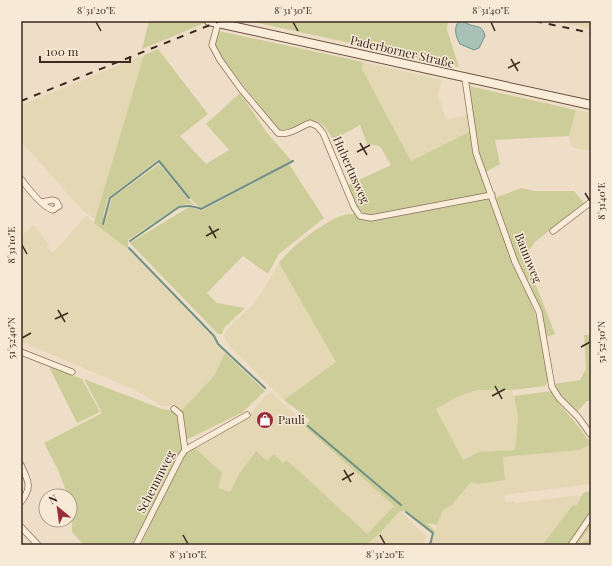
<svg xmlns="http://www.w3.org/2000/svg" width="612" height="566" font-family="'Playfair Display',serif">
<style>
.farmland{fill:#e4d7b4}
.green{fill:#cdcd9a}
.water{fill:#a8c2b8;stroke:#6e9185}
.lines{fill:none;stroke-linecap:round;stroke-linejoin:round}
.stream{stroke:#6e9185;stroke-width:2}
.minor-casing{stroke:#8b705c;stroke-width:7}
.secondary-casing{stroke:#6c513f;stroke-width:10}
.minor{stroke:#f9edda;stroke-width:5.5}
.secondary{stroke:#f9edda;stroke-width:8}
.rail{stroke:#3b2a20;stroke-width:2;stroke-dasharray:7 7;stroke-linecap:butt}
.ticks{fill:none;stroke:#3b2a20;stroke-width:1.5}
.labels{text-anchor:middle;stroke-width:3;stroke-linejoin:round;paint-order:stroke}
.street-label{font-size:12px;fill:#3b2a20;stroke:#f6e9d6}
.poi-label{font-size:12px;fill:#3b2a20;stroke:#f6e9d6;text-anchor:start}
.neatline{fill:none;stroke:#3b2a20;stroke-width:1.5}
.ticks-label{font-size:10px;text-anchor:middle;fill:#3b2a20}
</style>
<rect width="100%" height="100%" fill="#efdec7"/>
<g class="farmland">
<polygon points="556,21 591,21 591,29"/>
<polygon points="144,55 96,220 82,210 21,141 21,105"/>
<polygon points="363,62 442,80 438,94 446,120 469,114 471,131 411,161 362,69"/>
<polygon points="576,110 591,113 591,151 571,147 569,136"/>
<polygon points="86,216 128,249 213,338 216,345 225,353 214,376 181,411 175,406 162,406 135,390 25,343 21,339 21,236 34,225 49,244 47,248 53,253"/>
<polygon points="279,263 336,362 284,400 230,347 226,341 224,336 226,331 233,323 255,303"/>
<polygon points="477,390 512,390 518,417 515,450 478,452 462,460 436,408 457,397"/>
<polygon points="270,394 274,394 282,403 306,424 304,427 395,506 366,535 287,460 283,463 274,455 267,462 255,451 239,474 230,492 218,488 194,447 247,417 266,395"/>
<polygon points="591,444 591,484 504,495 505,502 515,501 515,503 581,495 577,505 572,506 542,545 431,545 433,535 443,510 452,505 471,482 478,484 503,457 580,450"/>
<polygon points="400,511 426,536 423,545 366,545 381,532"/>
<polygon points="591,526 591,538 578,545"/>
</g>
<g class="green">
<polygon points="149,21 193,21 205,23 142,49"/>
<polygon points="249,21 448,21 447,30 459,67"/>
<path d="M 219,31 L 363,62 L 362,69 L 411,161 L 471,131 L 487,191 L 486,195 L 376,216 L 365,215 L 356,205 L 348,185 L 391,165 L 380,146 L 367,144 L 360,125 L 333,140 C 315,104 305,131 280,131 L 223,60 L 215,46 Z"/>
<path d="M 158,49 L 208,114 L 180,136 L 206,164 L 229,150 L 206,124 C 218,114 228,103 240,93 L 267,133 L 292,161 L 200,208 L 190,198 L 158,160 L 108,198 L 103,217 L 106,219 L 112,198 L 159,164 L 188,199 L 195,205 L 188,204 L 179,206 L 128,240 L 128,249 L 94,223 L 144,55 Z"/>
<polygon points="469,86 576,110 569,136 495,140 500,164 486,172 478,153"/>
<polygon points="289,164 324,218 279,254 268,274 243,256 207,293 217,303 245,308 224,328 222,334 218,334 130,243 189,207 194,208 201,211"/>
<polygon points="521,188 534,191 574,191 584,203 535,242 525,257 555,334 546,337 517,261 495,198"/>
<path d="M 488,199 L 491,200 L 528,293 L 539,326 L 548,381 L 545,386 L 512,390 L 477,390 L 457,397 L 436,409 L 463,460 L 478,452 L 515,450 L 518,417 L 514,396 L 550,391 C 561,408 577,422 588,440 L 590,439 L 591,444 L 580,450 L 503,457 L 505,480 L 478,484 L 471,482 L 452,505 L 443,510 L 437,525 L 427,523 L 435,531 L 433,535 L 407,512 L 400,511 L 381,532 L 366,545 L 363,545 L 360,543 L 357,545 L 140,545 L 184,457 L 194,447 L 222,473 L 218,488 L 230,492 L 239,474 L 256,451 L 267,461 L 274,454 L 283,463 L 287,460 L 367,534 L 394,506 L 304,426 L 310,420 L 284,400 L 336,362 L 279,263 C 288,249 325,221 341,216 C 346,214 352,214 357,214 L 364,220 L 372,220 Z"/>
<polygon points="584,335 591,335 591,401 587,401 576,413 562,398 554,384 580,380 586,369"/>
<polygon points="225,353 265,391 243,412 186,440 181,411 214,376"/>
<polygon points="49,367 82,379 100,412 77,423"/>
<polygon points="84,379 162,409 169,410 174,413 179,419 182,448 133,545 84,545 72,532 72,506 70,496 68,496 58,470 44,443 102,413"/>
<polygon points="591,491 591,512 586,518 591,519 591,526 578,544 591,538 591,544 542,545 572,506 577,505 583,493"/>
</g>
<path class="water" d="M 459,21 C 463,21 464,22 468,24 C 477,28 482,24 485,36 L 479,48 L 474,50 L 460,44 C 456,37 453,28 459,21 Z"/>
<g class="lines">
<g class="stream">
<polyline points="103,224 110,198 159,161 189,198"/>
<path d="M 130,241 L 179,207 C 187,206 193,205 201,209 L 293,161"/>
<polyline points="129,248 214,336 218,344 265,388"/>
<polyline points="308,426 401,505"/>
<polyline points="406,512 433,533 430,545"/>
</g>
<g class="minor-casing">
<g id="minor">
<path d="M 218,23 L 212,45 L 220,60 L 241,89 L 278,133 C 289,136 299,127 310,123 L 317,126 L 323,133 L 354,207 L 360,216 L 371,218 L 492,195"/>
<polyline points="465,78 476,153 515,262 539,312 552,387 559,398 578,417 591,435"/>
<path d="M 21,179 C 27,187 43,208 53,210 L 59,206 L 56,201 L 53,200 L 42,202"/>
<polyline points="553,231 591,202"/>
<polyline points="21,352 72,372"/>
<polyline points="174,409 180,414 185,450"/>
<path d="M 21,465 C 28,481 33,486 21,502"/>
<polyline points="21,527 38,545"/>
<polyline points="136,545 181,456 185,450 247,415"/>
<polyline points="571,545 591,516"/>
</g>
</g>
<g class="secondary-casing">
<polyline id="secondary" points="209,21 591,105"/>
</g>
<use href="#minor" class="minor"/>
<use href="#secondary" class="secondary"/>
<g class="rail">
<polyline points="535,21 591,33"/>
<polyline points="21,101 220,21"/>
</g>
</g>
<path class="ticks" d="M 96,22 L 101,31M 293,22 L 298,31M 491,22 L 495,31M 511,59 L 518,71M 508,68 L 520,62M 360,143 L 367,155M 357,152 L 370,145M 585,193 L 590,201M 209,226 L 216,238M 206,236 L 219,229M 22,245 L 27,254M 58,310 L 65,322M 55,319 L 68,313M 22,338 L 31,333M 581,347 L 590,342M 495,386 L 502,399M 492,396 L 505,389M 344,470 L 351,482M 342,480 L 354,473M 183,535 L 188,544M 380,535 L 385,544"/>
<defs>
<g id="shop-disc" transform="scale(0.9)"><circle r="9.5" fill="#9a2b38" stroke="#f6e9d6"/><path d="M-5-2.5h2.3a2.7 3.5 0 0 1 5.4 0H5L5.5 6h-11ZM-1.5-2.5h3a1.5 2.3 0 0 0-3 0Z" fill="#fff"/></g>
</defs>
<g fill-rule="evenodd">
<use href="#shop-disc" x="265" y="420"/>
</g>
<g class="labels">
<g class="street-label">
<text transform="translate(402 52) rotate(13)" y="4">Paderborner Straße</text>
<text transform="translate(351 170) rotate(66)" y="4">Hubertusweg</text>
<text transform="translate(528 258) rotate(68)" y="4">Baumweg</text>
<text transform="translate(156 482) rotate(-63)" y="4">Schemmweg</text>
</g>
<g class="poi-label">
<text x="278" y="424">Pauli</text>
</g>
</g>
<rect width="612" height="566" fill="none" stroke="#f6e9d6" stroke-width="44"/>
<g transform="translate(58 508) rotate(331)"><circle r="19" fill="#f6e9d6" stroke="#ab9d8d"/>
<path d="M0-3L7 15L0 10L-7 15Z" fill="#9a2b38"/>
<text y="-6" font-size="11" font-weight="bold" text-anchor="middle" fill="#3b2a20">N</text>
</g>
<path d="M40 56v6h90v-6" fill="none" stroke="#3b2a20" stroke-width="2"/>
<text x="46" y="56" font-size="12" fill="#3b2a20" stroke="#f6e9d6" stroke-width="3" paint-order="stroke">100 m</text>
<rect x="22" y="22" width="568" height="522" class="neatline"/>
<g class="ticks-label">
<text x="96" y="14">8°31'20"E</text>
<text x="293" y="14">8°31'30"E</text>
<text x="491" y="14">8°31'40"E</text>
<text transform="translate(601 201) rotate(-90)" y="4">8°31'40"E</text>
<text transform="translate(11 245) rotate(-90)" y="4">8°31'10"E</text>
<text transform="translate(11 338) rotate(-90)" y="4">51°52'40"N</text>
<text transform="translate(601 342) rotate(-90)" y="4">51°52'30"N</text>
<text x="188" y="558">8°31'10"E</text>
<text x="385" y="558">8°31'20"E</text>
</g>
</svg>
